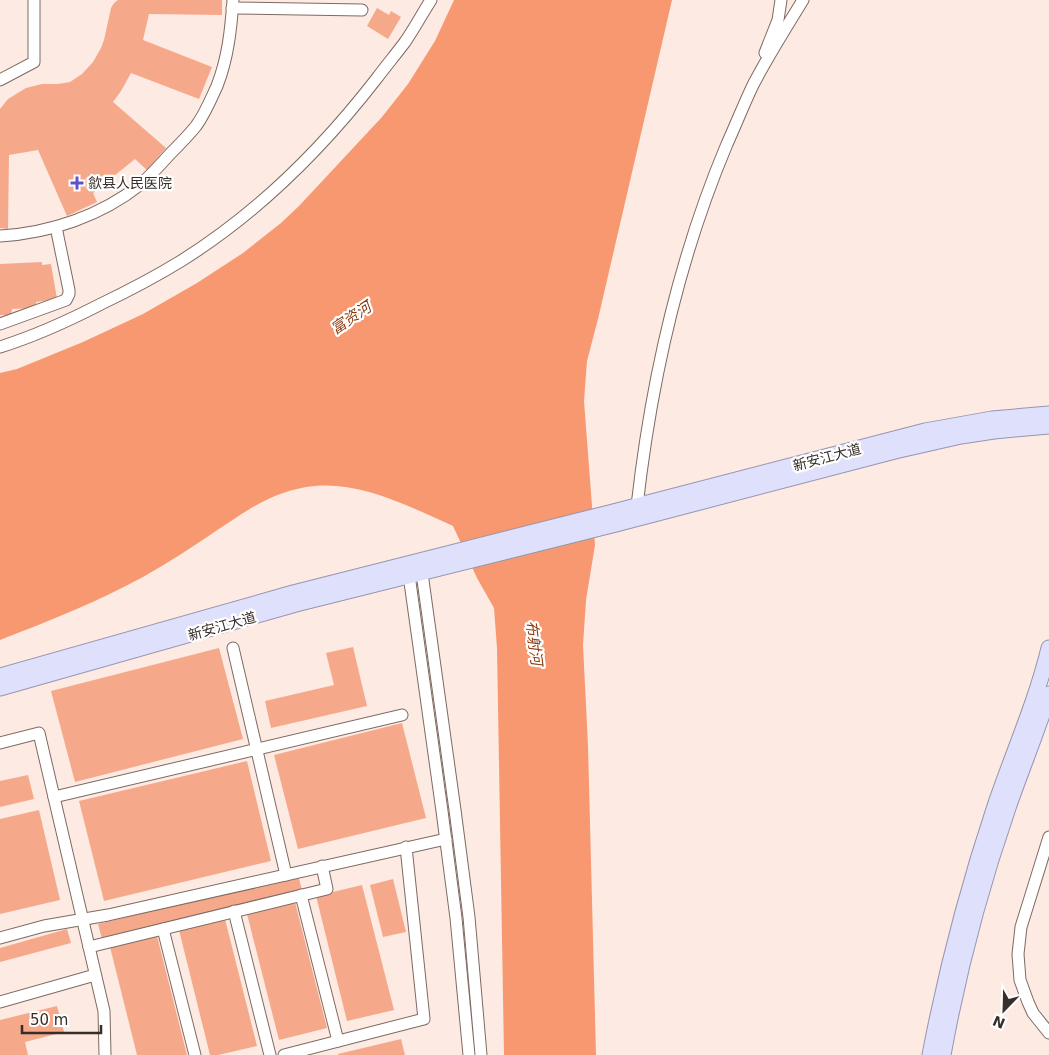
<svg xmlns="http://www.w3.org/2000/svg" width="1049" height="1055" font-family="'DejaVu Sans','Noto Sans SC',sans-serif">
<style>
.water{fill:#f79871}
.building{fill:#f6a98a}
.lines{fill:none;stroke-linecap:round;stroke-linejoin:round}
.minor-casing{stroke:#7e6a62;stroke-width:13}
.major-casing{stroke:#9695b1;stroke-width:17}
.minor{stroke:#fff;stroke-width:11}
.major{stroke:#dfe0fc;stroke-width:15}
.poi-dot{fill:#5e53cb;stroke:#fff;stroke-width:2}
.labels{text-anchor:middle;stroke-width:4.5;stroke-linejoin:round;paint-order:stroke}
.poi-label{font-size:14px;fill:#372e2a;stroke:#fff;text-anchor:start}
.street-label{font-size:14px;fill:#372e2a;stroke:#fff}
.water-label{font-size:15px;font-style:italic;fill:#8f3b11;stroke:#fff}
</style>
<rect width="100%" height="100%" fill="#fdeae2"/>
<path class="water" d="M 454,0 L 672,0 L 598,319 L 587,361 L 584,401 L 595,545 L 586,600 L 583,645 L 588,746 L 596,1055 L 504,1055 L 497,648 L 494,608 L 477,578 L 453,526 C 411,507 362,482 315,486 C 272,490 245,512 210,535 C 188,550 166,564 143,577 C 97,602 49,621 0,640 L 0,373 L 17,369 L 83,342 L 143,314 L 197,283 L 243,253 L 281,223 L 299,206 L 382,117 L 408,84 L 435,41 Z"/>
<g class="building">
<polygon points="118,0 222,0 222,15 149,14 143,40 212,67 199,99 131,73 121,91 113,102 166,148 147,170 135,159 93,193 97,202 67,216 38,150 9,155 8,229 0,228 0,109 8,99 26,88 42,84 58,84 70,82 82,74 93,62 101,48 104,40 111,8 114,3"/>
<polygon points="377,8 389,15 391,11 401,17 388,39 367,26"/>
<polygon points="42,262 42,265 51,264 57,299 36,302 37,308 12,309 11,315 0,315 0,264"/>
<polygon points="353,647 367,706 271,728 265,701 334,685 326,653"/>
<polygon points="219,648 243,739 75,782 51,691"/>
<polygon points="402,723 426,818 298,849 274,755"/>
<polygon points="247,761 271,861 104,901 79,801"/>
<polygon points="28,775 34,799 0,807 0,781"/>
<polygon points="39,810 60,900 0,914 0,819"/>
<polygon points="298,875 302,890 102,939 98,924"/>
<polygon points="393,879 406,932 383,937 370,885"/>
<polygon points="362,885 394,1010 347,1021 316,896"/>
<polygon points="295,902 327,1028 279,1040 247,914"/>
<polygon points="225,919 257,1046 218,1055 210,1055 179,930"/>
<polygon points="67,929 71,943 0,962 0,948"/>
<polygon points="157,936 187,1055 137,1055 110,947"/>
<polygon points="57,1006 64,1032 25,1042 28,1055 0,1055 0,1020"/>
<polygon points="401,1039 405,1055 338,1055 338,1054"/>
</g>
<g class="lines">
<g class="minor-casing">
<g id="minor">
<polyline points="232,8 362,10"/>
<polyline points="765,53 778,20 781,0"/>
<polyline points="0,80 34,62 34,0"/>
<path d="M 0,236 C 50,233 101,216 141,184 C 151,175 161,164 170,154 C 179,145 188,136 196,126 C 205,114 211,99 217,86 C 228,58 231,29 233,0"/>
<polyline points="0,324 66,300 69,294 69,290 56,227"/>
<path d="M 0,347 C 35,336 68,321 101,304 C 128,291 155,277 181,261 C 258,213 322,149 377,78 C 386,66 396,54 405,42 C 414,29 422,14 431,0"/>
<path d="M 637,506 C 651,382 678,260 727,144 C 736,124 744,104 753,85 C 768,56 786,28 803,0"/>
<polyline points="421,566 455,810 469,917 481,1055"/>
<polyline points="408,568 442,811 456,918 469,1055"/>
<polyline points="233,648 286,875"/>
<polyline points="0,743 39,733 104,1011 105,1055"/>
<polyline points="54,797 402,715"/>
<polyline points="1049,837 1021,927 1018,954 1020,980 1028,1002 1033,1013 1049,1033"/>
<polyline points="301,895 338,1041"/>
<polyline points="234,911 270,1055"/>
<polyline points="163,929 195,1055"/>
<polyline points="0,938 44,926 108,915 446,839"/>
<polyline points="89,947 327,889 322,866"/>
<polyline points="0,1002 95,975"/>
<polyline points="284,1055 424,1019 406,847"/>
</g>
</g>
<g class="major-casing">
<g id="major">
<polyline points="0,676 293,593 613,512 925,431 992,419 1049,414"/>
<polyline points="0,688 296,604 616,524 895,451 961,436 994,431 1049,426"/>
<path d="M 930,1055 C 946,971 968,887 995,806 C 1013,753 1036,702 1049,648"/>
<path d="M 943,1055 C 958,972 980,889 1008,808 C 1021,770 1037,732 1049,694"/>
</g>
</g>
<use href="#minor" class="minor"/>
<use href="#major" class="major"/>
</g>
<path class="poi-dot" d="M74.5 175.5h5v5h5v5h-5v5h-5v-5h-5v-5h5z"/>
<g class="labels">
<g class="poi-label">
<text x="88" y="188">歙县人民医院</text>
</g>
<g class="street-label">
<text transform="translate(827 457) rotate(-15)" y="5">新安江大道</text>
<text transform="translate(222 626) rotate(-16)" y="5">新安江大道</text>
</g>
<g class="water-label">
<text transform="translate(351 318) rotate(-34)" y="5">富资河</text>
<text transform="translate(534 643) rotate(83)" y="5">布射河</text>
</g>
</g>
<g transform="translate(1004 1010) rotate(203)" stroke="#ffffff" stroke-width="4" paint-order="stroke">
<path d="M0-4L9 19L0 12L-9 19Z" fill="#372e2a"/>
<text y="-8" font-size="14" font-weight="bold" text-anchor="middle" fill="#372e2a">N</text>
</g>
<path d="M22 1025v8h79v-8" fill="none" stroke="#372e2a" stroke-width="2.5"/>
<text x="30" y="1025" font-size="15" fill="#372e2a" stroke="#ffffff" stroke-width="4" paint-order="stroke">50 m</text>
</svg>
